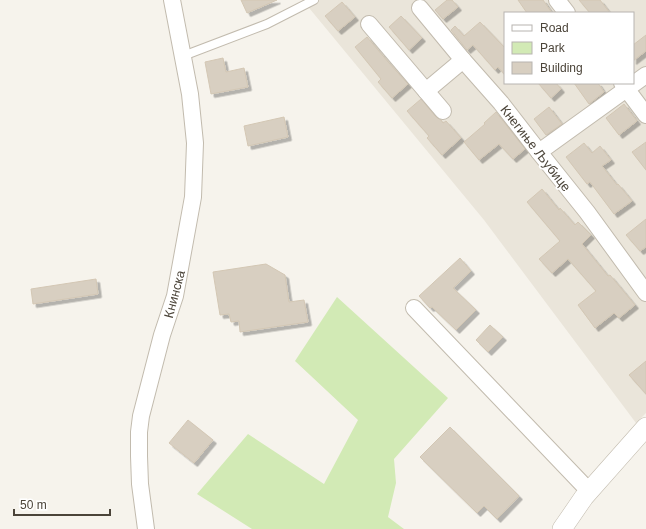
<svg xmlns="http://www.w3.org/2000/svg" width="646" height="529" font-family="Arial,sans-serif">
<style>
.residential{fill:#eae5da;fill-rule:evenodd}
.green{fill:#d2eab5}
.building{fill:#d8cfc1;stroke:#d3c7b4;filter:url(#shadow)}
.lines{fill:none;stroke-linecap:round;stroke-linejoin:round}
.service-casing{stroke:#c2bbae;stroke-width:10}
.minor-casing{stroke:#c2bbae;stroke-width:18}
.tertiary-casing{stroke:#c2bbae;stroke-width:20}
.service{stroke:#fff;stroke-width:8}
.minor{stroke:#fff;stroke-width:16}
.tertiary{stroke:#fff;stroke-width:19}
.labels{text-anchor:middle;stroke-width:3.5;stroke-linejoin:round;paint-order:stroke}
.street-label{font-size:13px;fill:#4b4439;stroke:#fff}
</style>
<defs>
<filter id="shadow"><feDropShadow dx="3.5" dy="3.5" stdDeviation="0" flood-color="#0004"/></filter>
</defs>
<rect width="100%" height="100%" fill="#f6f3ec"/>
<path class="residential" d="M 310,0 L 646,0 L 646,413 L 636,423 L 484,220 L 305,3 ZM 505,13 L 633,13 L 633,83 L 505,83 Z"/>
<polygon class="green" points="337,297 448,398 394,459 396,483 388,517 404,529 252,529 197,494 248,434 324,484 358,420 295,361"/>
<g class="building">
<polygon points="241,0 277,0 247,13"/>
<polygon points="447,0 452,0 458,7 443,19 435,10"/>
<polygon points="518,0 543,0 552,13 527,13"/>
<polygon points="579,0 600,0 610,13 590,13"/>
<polygon points="342,2 355,17 338,31 325,16"/>
<polygon points="401,16 422,38 409,50 389,27"/>
<polygon points="480,22 505,48 505,75 498,67 495,70 473,45 467,50 451,30 455,26 464,36"/>
<polygon points="646,35 646,51 633,61 633,45"/>
<polygon points="367,37 389,63 408,84 392,98 378,82 381,79 355,47"/>
<polygon points="223,58 226,72 244,68 248,87 211,94 205,62"/>
<polygon points="538,83 556,83 561,89 551,98"/>
<polygon points="574,83 598,83 604,92 589,104"/>
<polygon points="421,99 436,117 441,120 443,123 446,121 461,138 442,155 427,138 429,136 407,111"/>
<polygon points="624,104 637,121 619,135 606,118"/>
<polygon points="549,107 562,124 546,135 534,119"/>
<polygon points="496,112 525,149 513,159 499,144 479,160 464,142 485,124 484,123"/>
<polygon points="284,117 288,137 248,146 244,126"/>
<polygon points="646,142 646,170 632,152"/>
<polygon points="584,143 592,153 600,146 611,160 602,166 617,185 618,184 632,201 614,214 590,182 587,184 566,157"/>
<polygon points="542,189 559,210 560,208 575,225 578,222 591,235 582,244 608,276 610,275 635,305 619,318 614,313 595,328 578,305 596,291 568,259 552,273 539,259 560,241 527,202"/>
<polygon points="646,219 646,247 640,251 626,235"/>
<polygon points="460,258 471,271 453,288 476,310 456,330 432,307 430,308 419,296"/>
<polygon points="266,264 285,275 289,302 304,300 308,322 240,332 239,321 231,322 229,314 220,315 213,272"/>
<polygon points="96,279 98,294 33,304 31,289"/>
<polygon points="490,325 503,337 488,352 476,340"/>
<polygon points="646,361 646,394 629,375"/>
<polygon points="188,420 213,440 194,463 169,443"/>
<polygon points="450,427 519,496 497,519 484,506 477,513 420,457"/>
</g>
<g class="lines">
<g class="service-casing">
<polyline id="service" points="183,56 267,24 314,0"/>
</g>
<g class="minor-casing">
<g id="minor">
<polyline points="557,0 567,13"/>
<polyline points="420,8 463,60 501,103 539,152 587,212 646,293"/>
<polyline points="369,24 443,111"/>
<polyline points="622,83 646,115"/>
<polyline points="426,91 463,60"/>
<polyline points="539,152 646,75"/>
<polyline points="414,308 589,491"/>
<polyline points="146,529 140,484 139,456 139,432 141,416 162,335 175,296 193,197 195,143 190,94 172,0"/>
</g>
</g>
<g class="tertiary-casing">
<polyline id="tertiary" points="562,529 584,497 646,427"/>
</g>
<use href="#service" class="service"/>
<use href="#minor" class="minor"/>
<use href="#tertiary" class="tertiary"/>
</g>
<g class="labels">
<g class="street-label">
<text transform="translate(536 148) rotate(52)" y="5">Кнегиње Љубице</text>
<text transform="translate(174 294) rotate(-75)" y="5">Книнска</text>
</g>
</g>
<rect x="504" y="12" width="130" height="72" fill="#ffffff" stroke="#b7b4b0"/>
<rect x="512" y="25" width="20" height="6" fill="#ffffff" stroke="#b7b4b0"/>
<text x="540" y="32" font-size="12" fill="#4b4439">Road</text>
<rect x="512" y="42" width="20" height="12" fill="#d2eab5" stroke="#b7b4b0"/>
<text x="540" y="52" font-size="12" fill="#4b4439">Park</text>
<rect x="512" y="62" width="20" height="12" fill="#d8cfc1" stroke="#b7b4b0"/>
<text x="540" y="72" font-size="12" fill="#4b4439">Building</text>
<path d="M14 509v6h96v-6" fill="none" stroke="#4b4439" stroke-width="2"/>
<text x="20" y="509" font-size="12" fill="#4b4439" stroke="#ffffff" stroke-width="3" paint-order="stroke">50 m</text>
</svg>
